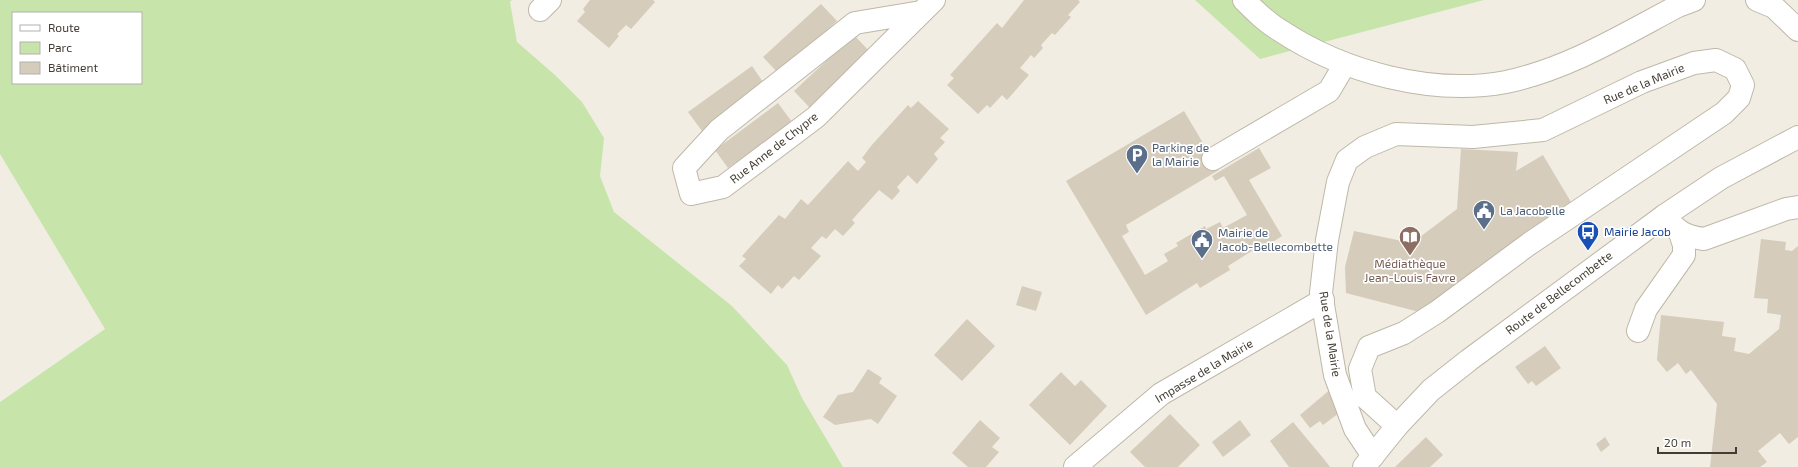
<svg xmlns="http://www.w3.org/2000/svg" width="1798" height="467" font-family="'Exo 2',sans-serif">
<style>
.green{fill:#c7e5ab;fill-rule:evenodd}
.building{fill:#d5ccbb}
.lines{fill:none;stroke-linecap:round;stroke-linejoin:round}
.minor-casing{stroke:#bfb8a8;stroke-width:24}
.minor{stroke:#fff;stroke-width:22}
.labels{text-anchor:middle;stroke-width:3.5;stroke-linejoin:round;paint-order:stroke}
.street-label{font-size:12px;fill:#423d33;stroke:#fff}
.service-label{font-size:12px;fill:#4e5e75;stroke:#fff;text-anchor:start}
.transit-label{font-size:12px;fill:#164399;stroke:#fff;text-anchor:start}
.education-label{font-size:12px;fill:#785e54;stroke:#fff}
</style>
<rect width="100%" height="100%" fill="#f1ede2"/>
<g class="green">
<path d="M 0,0 L 512,0 L 510,2 L 517,42 L 555,75 L 582,102 L 604,138 L 600,176 L 614,212 L 732,306 L 787,365 L 802,398 L 843,467 L 0,467 L 0,402 L 105,329 L 0,154 ZM 13,13 L 141,13 L 141,83 L 13,83 Z"/>
<polygon points="1195,0 1484,0 1260,59"/>
</g>
<g class="building">
<polygon points="590,0 653,0 655,2 631,29 626,25 617,34 619,36 609,48 577,21 585,12 583,9"/>
<polygon points="1024,0 1078,0 1080,2 1068,15 1071,17 1055,35 1052,33 1041,45 1043,48 1034,58 1031,55 1020,68 1029,75 1007,100 1002,95 990,108 987,105 978,114 947,85 954,78 950,75 997,23 1002,28"/>
<polygon points="821,4 837,21 779,74 763,57"/>
<polygon points="854,35 870,52 810,108 794,91"/>
<polygon points="752,66 765,85 702,131 688,112"/>
<polygon points="918,101 949,129 940,138 945,142 934,154 938,159 917,184 908,175 897,187 900,191 892,200 879,190 852,220 855,223 843,236 835,229 826,239 822,236 811,248 821,256 799,280 794,276 782,289 778,285 771,294 739,266 746,259 742,256 779,215 785,219 801,199 808,205 848,161 858,171 866,162 862,158 871,146 908,105 911,108"/>
<polygon points="778,103 792,122 728,168 715,150"/>
<polygon points="1184,111 1219,170 1126,225 1129,232 1122,236 1145,275 1168,261 1164,254 1178,246 1176,243 1205,226 1206,229 1220,222 1223,228 1247,215 1224,176 1215,181 1212,176 1259,148 1271,168 1249,180 1282,236 1265,247 1263,244 1228,266 1230,270 1200,288 1197,283 1146,315 1066,181"/>
<polygon points="1461,149 1518,152 1516,171 1543,155 1571,202 1547,225 1427,314 1346,293 1345,267 1354,231 1412,243 1457,209"/>
<polygon points="1761,239 1786,242 1785,250 1792,251 1798,246 1798,437 1789,444 1780,433 1758,451 1767,462 1760,467 1710,467 1717,404 1691,370 1686,374 1678,363 1667,372 1657,360 1661,315 1724,322 1722,336 1736,338 1734,351 1749,354 1779,329 1781,315 1767,313 1768,299 1754,298"/>
<polygon points="1022,286 1042,292 1036,311 1016,305"/>
<polygon points="967,319 995,346 962,381 934,355"/>
<polygon points="1545,346 1561,368 1536,386 1532,381 1528,384 1515,367"/>
<polygon points="868,369 882,378 879,383 897,396 878,424 871,419 835,425 823,417 838,395 853,392"/>
<polygon points="1061,372 1075,386 1081,380 1107,406 1070,445 1029,405"/>
<polygon points="1332,388 1339,413 1323,425 1320,421 1310,428 1300,415"/>
<polygon points="1170,414 1200,445 1178,467 1145,467 1130,452"/>
<polygon points="980,420 1000,438 992,447 999,452 986,467 968,467 952,453"/>
<polygon points="1240,420 1251,435 1223,457 1212,442"/>
<polygon points="1293,422 1323,458 1330,467 1289,467 1270,441"/>
<polygon points="1426,437 1443,455 1430,467 1395,467"/>
<polygon points="1605,437 1610,445 1601,452 1596,444"/>
</g>
<g class="lines">
<g class="minor-casing">
<g id="minor">
<path d="M 1244,0 C 1255,11 1267,23 1281,31 C 1343,72 1432,96 1506,82 C 1568,69 1623,35 1678,6 L 1694,0"/>
<polyline points="1757,0 1774,7 1798,30"/>
<polyline points="540,10 550,0"/>
<polyline points="921,12 855,23 719,130 684,168 691,194 723,187 816,117 934,0"/>
<polyline points="1213,159 1329,91 1345,64"/>
<path d="M 1664,216 C 1678,231 1682,236 1704,239 L 1786,209 L 1798,207"/>
<polyline points="1638,331 1646,309 1684,255 1684,245 1680,233"/>
<polyline points="1373,456 1355,429 1335,375 1321,293 1327,240 1338,182 1347,160 1365,147 1396,134 1473,137 1543,130 1642,82 1694,63 1716,60 1735,69 1743,85 1739,98 1724,113 1529,244 1437,312 1404,333 1369,347 1360,369 1365,397 1397,426"/>
<polyline points="1075,467 1161,394 1323,300"/>
<polyline points="1364,467 1397,426 1431,390 1469,360 1664,216 1721,178 1798,137"/>
</g>
</g>
<use href="#minor" class="minor"/>
</g>
<defs>
<g id="parking-pin" transform="scale(1.15)"><path d="M0 17L-7.5 6A9.5 9.5 0 1 1 7.5 6Z" fill="#5c6f8a" stroke="#fff"/><path d="M-3.5-5.5H1a3.5 3.5 0 0 1 0 7H-1V5.5H-3.5ZM-1-3.4V-.6H.8a1.4 1.4 0 0 0 0-2.8Z" fill="#fff"/></g>
<g id="civic-pin" transform="scale(1.15)"><path d="M0 17L-7.5 6A9.5 9.5 0 1 1 7.5 6Z" fill="#5c6f8a" stroke="#fff"/><path d="M-.6-6.5H3V-4.5H.6V-3L4-1V1h2V6H-6V1h2V-1L-.6-3ZM-1.2 2.5V6h2.4V2.5Z" fill="#fff"/></g>
<g id="bus-pin" transform="scale(1.15)"><path d="M0 17L-7.5 6A9.5 9.5 0 1 1 7.5 6Z" fill="#1a4fb4" stroke="#fff"/><path d="M-5-6H5V4H4V6H2V4H-2V6H-4V4H-5ZM-3.5-4V0h7V-4ZM-3.5 1.2v1.5H-2V1.2ZM2 1.2v1.5H3.5V1.2Z" fill="#fff"/></g>
<g id="library-pin" transform="scale(1.15)"><path d="M0 17L-7.5 6A9.5 9.5 0 1 1 7.5 6Z" fill="#8d6e63" stroke="#fff"/><path d="M-6-4Q-3-5.5-.7-3.5V5Q-3 3-6 4ZM6-4Q3-5.5 .7-3.5V5Q3 3 6 4Z" fill="#fff"/></g>
</defs>
<g fill-rule="evenodd">
<use href="#parking-pin" x="1137" y="155"/>
<use href="#civic-pin" x="1484" y="211"/>
<use href="#bus-pin" x="1588" y="232"/>
<use href="#library-pin" x="1410" y="237"/>
<use href="#civic-pin" x="1202" y="240"/>
</g>
<g class="labels">
<g class="street-label">
<text transform="translate(1644 84) rotate(-23)" y="4">Rue de la Mairie</text>
<text transform="translate(774 148) rotate(-38)" y="4">Rue Anne de Chypre</text>
<text transform="translate(1559 293) rotate(-37)" y="4">Route de Bellecombette</text>
<text transform="translate(1330 334) rotate(81)" y="4">Rue de la Mairie</text>
<text transform="translate(1204 371) rotate(-31)" y="4">Impasse de la Mairie</text>
</g>
<g class="service-label">
<text x="1152" y="152">Parking de<tspan x="1152" dy="14">la Mairie</tspan></text>
<text x="1500" y="215">La Jacobelle</text>
<text x="1218" y="237">Mairie de<tspan x="1218" dy="14">Jacob-Bellecombette</tspan></text>
</g>
<g class="transit-label">
<text x="1604" y="236">Mairie Jacob</text>
</g>
<g class="education-label">
<text x="1410" y="268">Médiathèque<tspan x="1410" dy="14">Jean-Louis Favre</tspan></text>
</g>
</g>
<rect x="12" y="12" width="130" height="72" fill="#ffffff" stroke="#b3b1ad"/>
<rect x="20" y="25" width="20" height="6" fill="#ffffff" stroke="#b3b1ad"/>
<text x="48" y="32" font-size="12" fill="#423d33">Route</text>
<rect x="20" y="42" width="20" height="12" fill="#c7e5ab" stroke="#b3b1ad"/>
<text x="48" y="52" font-size="12" fill="#423d33">Parc</text>
<rect x="20" y="62" width="20" height="12" fill="#d5ccbb" stroke="#b3b1ad"/>
<text x="48" y="72" font-size="12" fill="#423d33">Bâtiment</text>
<path d="M1658 447v6h78v-6" fill="none" stroke="#423d33" stroke-width="2"/>
<text x="1664" y="447" font-size="12" fill="#423d33" stroke="#ffffff" stroke-width="3" paint-order="stroke">20 m</text>
</svg>
